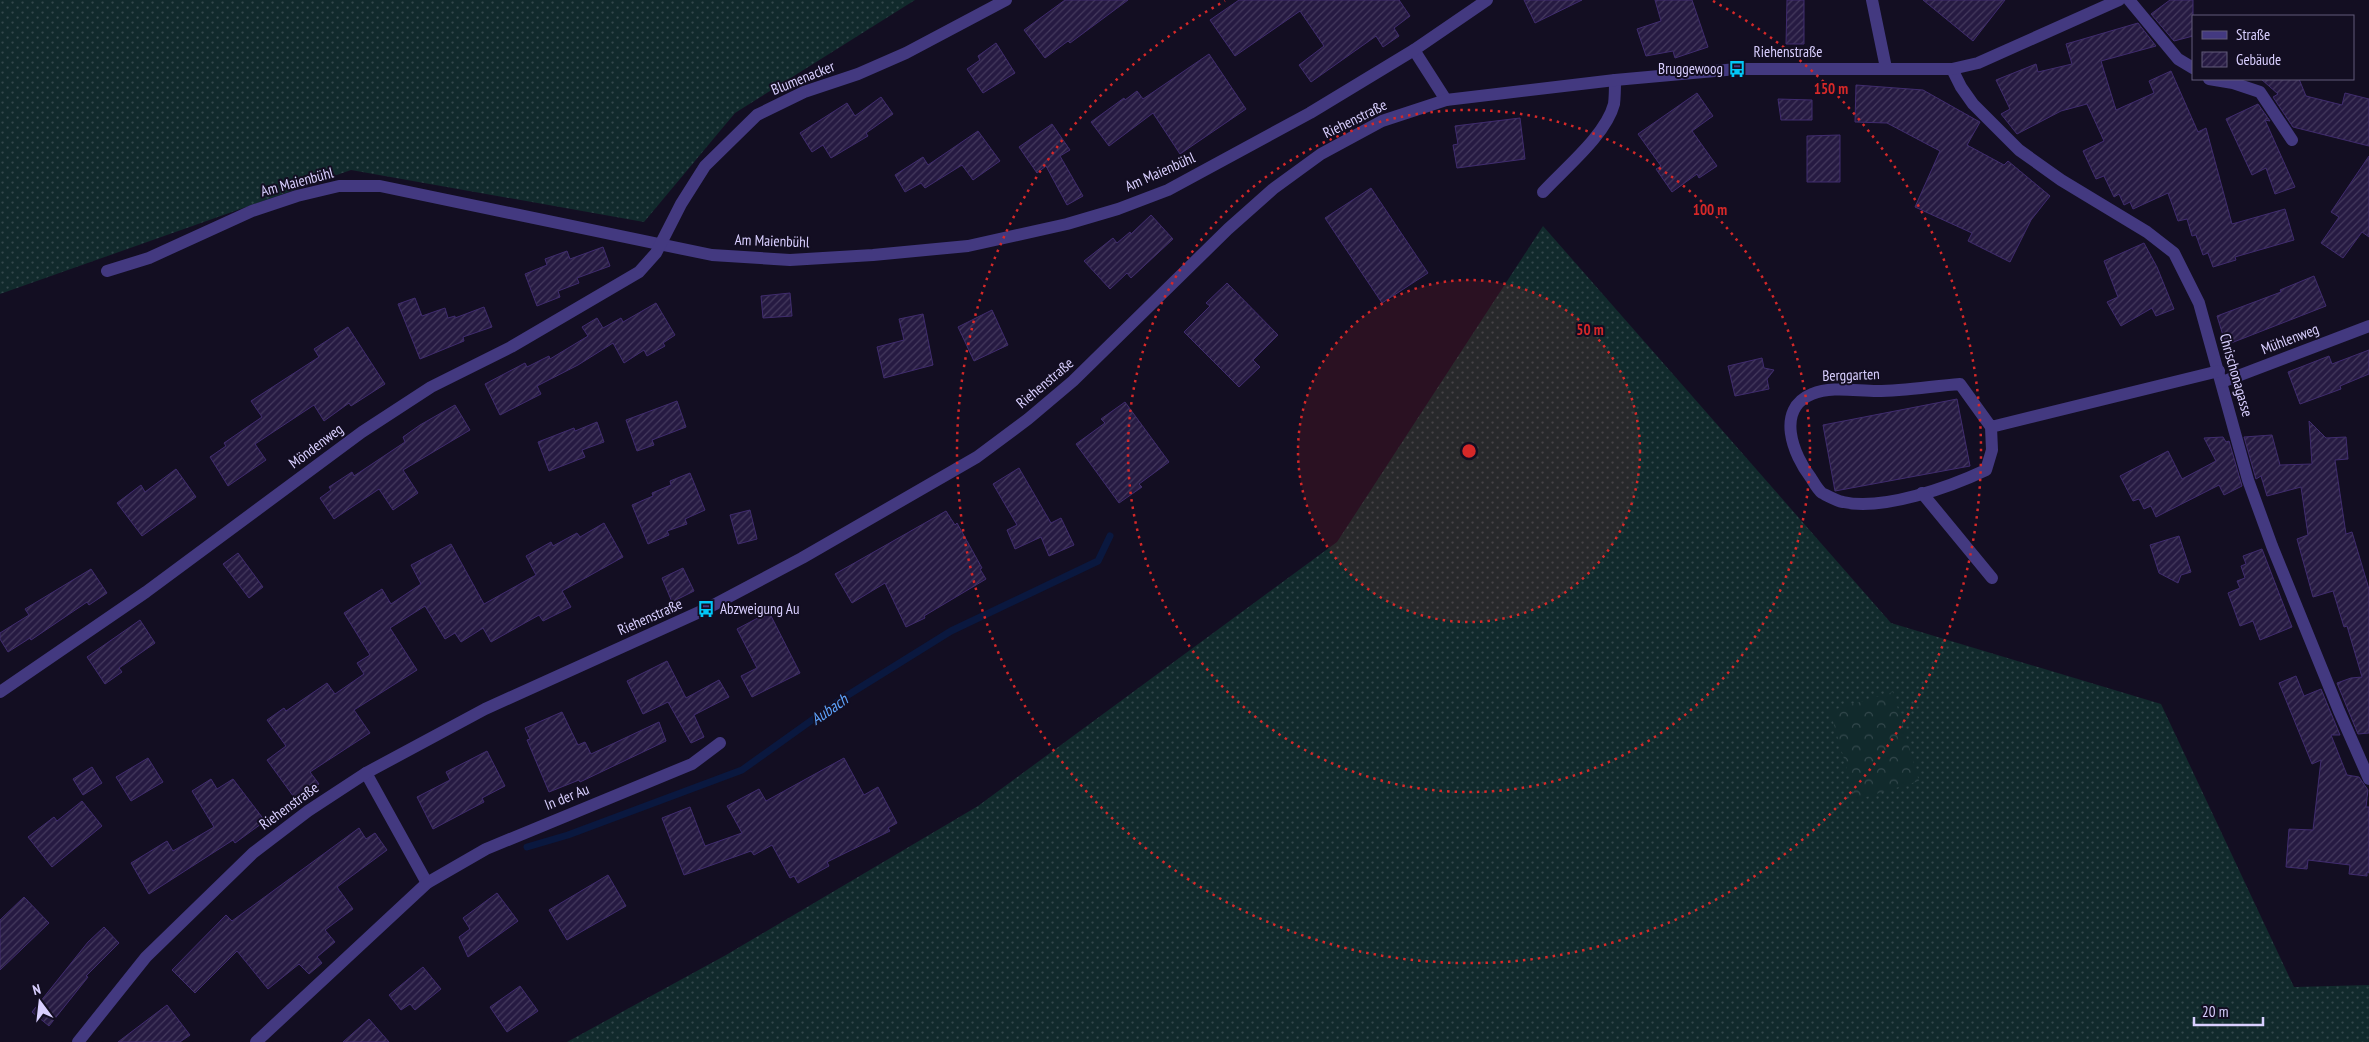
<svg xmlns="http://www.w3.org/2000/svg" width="2369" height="1042" font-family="'PT Sans Narrow',sans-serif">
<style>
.grass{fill:url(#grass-dots)}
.forest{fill:url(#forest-crowns)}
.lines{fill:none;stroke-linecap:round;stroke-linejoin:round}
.stream{stroke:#0a183f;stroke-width:7}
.building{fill:url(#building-hatch);stroke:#402c6e}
.minor{stroke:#433980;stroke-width:12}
.ring{fill:none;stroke:#d62828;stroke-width:2.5;stroke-dasharray:2.5 5}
.labels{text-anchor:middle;stroke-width:4;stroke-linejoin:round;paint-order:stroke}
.street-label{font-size:15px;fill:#d9cfff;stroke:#130e22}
.poi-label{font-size:15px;fill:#d9cfff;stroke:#130e22;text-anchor:end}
.water-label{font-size:16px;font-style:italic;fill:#5ea4fe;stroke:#130e22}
.centre{fill:#d62828;stroke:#130e22;stroke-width:2.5}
.ring-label{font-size:15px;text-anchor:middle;font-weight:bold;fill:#d62828;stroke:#130e22;stroke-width:4;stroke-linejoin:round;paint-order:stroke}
</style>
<defs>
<pattern id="grass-dots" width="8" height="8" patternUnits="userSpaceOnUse" patternTransform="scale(1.25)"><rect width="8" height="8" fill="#112a2c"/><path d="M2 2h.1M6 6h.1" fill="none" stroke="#33484c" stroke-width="1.8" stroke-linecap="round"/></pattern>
<pattern id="forest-crowns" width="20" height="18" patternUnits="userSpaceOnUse" patternTransform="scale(1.25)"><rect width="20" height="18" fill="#112a2c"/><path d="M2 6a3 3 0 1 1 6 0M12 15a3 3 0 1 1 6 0" fill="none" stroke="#33484c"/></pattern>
<pattern id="building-hatch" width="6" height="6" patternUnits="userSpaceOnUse" patternTransform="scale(1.25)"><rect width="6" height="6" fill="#261a42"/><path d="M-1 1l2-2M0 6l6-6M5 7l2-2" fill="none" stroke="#453a5e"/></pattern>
</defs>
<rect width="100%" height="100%" fill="#130e22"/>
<g class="grass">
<polygon points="0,0 915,0 735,113 644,222 351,170 0,294"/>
<polygon points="1543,226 1891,623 2161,704 2294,987 2369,985 2369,1042 567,1042 726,955 978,806 1337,542"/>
</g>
<polygon class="forest" points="1893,692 1919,781 1856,800 1830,711"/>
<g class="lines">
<polyline class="stream" points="527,847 568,835 742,770 840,700 951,631 1098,561 1110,536"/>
</g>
<g class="building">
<polygon points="1065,0 1128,0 1070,43 1068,41 1045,58 1024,30"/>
<polygon points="1239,0 1399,0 1410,16 1394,28 1399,36 1383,47 1376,36 1311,82 1299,65 1324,46 1300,11 1235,56 1210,20"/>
<polygon points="1524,0 1582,0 1535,23"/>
<polygon points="1655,0 1692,0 1708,47 1675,58 1673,51 1646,56 1637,29 1661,21"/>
<polygon points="1787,0 1804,0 1804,44 1786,44"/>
<polygon points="1923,0 2005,0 1973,41"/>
<polygon points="2170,0 2193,0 2193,36 2174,41 2151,14"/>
<polygon points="2138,23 2156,46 2101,61 2116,110 2154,93 2149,81 2171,71 2198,132 2206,128 2232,224 2285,209 2294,240 2235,257 2236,260 2213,267 2208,253 2203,255 2196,235 2192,236 2187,219 2178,221 2168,193 2133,209 2130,202 2124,205 2119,194 2114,197 2104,176 2096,179 2083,151 2104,141 2087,104 2061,111 2017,134 2001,114 2010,109 1996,80 2036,64 2038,72 2072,64 2066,44"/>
<polygon points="996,43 1015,73 983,93 967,69 980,60 978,56"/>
<polygon points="1209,54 1246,109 1180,154 1153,113 1109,146 1091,122 1124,98 1125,100 1137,91 1143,99"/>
<polygon points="2261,79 2299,79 2306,96 2342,105 2345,93 2369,99 2369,146 2293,127 2273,97 2278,94"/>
<polygon points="1856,85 1923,90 1978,121 1980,122 1967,145 2004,165 2008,161 2050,196 2031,220 2010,262 1968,241 1972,233 1915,207 1940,151 1887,123 1855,122"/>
<polygon points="1697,93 1713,116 1692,131 1717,166 1699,178 1697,174 1672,192 1656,169 1661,166 1638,134"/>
<polygon points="881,97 893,114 866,133 868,136 831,158 823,145 812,152 800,133 847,103 855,116"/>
<polygon points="1778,99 1812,100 1812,120 1781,120"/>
<polygon points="2258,104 2270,121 2265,120 2295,187 2275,194 2266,168 2252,175 2226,119"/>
<polygon points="1520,118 1525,159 1457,168 1453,145 1458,144 1455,126"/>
<polygon points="1052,124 1070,150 1060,156 1083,196 1067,205 1046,166 1037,173 1019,147"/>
<polygon points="978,131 1000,161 973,180 962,165 925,188 921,183 905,192 895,175 923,157 928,165"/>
<polygon points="1840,135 1840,182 1807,182 1807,136"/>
<polygon points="2369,156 2369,237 2362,232 2343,258 2321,243 2339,217 2331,212"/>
<polygon points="1371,188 1428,273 1382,303 1325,218"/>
<polygon points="1151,215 1173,239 1131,278 1127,273 1110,289 1084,261 1113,238 1117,243 1130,232 1131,234"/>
<polygon points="2144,243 2157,267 2174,309 2156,316 2152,308 2121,326 2107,302 2118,297 2104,261"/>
<polygon points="603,247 610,266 577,278 579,283 558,291 560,297 537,306 525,274 547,265 545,259 567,251 570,259"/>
<polygon points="2314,276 2326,306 2226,345 2217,316 2281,292 2280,290"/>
<polygon points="1227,283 1278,335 1253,360 1260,367 1239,387 1184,332 1210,306 1206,303"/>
<polygon points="790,293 792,316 763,318 761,296"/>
<polygon points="415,298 422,316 445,308 448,318 455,316 455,318 484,307 492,327 463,337 464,341 420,359 398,304"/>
<polygon points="656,303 675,335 663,343 665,346 647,356 644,350 624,363 613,343 578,365 537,386 541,394 500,415 485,384 525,363 527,367 549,356 550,359 588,336 582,327 597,318 603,328 621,318 623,322"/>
<polygon points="992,310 1008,345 974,361 958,327"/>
<polygon points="923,314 933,365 884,378 877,347 904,340 899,319"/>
<polygon points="348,327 385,384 351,406 349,403 324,421 314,405 255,444 266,460 228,486 210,457 226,446 224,443 262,417 251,401 319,357 314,349"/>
<polygon points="2369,350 2369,374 2340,386 2341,389 2300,404 2288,372 2329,356 2332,364"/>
<polygon points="1762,358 1764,368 1774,370 1767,379 1769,389 1735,396 1728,366"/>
<polygon points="1957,399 1970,466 1835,491 1823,425"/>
<polygon points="677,401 686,427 652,440 654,445 637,451 626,420"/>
<polygon points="1125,402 1169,462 1139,484 1142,487 1119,503 1076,444 1105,423 1101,419"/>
<polygon points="455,405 470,430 403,470 418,493 393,510 379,489 334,519 320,498 331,490 329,487 352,472 354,476 405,442 403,437 420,425"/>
<polygon points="2309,421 2326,438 2346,437 2348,459 2335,460 2346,534 2352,532 2369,589 2369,733 2358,734 2337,683 2351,678 2362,677 2347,626 2344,627 2333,591 2313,597 2297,539 2308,535 2301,487 2267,496 2261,476 2256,479 2244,437 2272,435 2280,465 2312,464"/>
<polygon points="597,422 604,442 582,450 585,457 549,471 538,442 574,428 575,431"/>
<polygon points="2223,437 2226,442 2229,441 2242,486 2224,495 2219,485 2156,517 2151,506 2144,509 2139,499 2133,501 2120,476 2168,451 2182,479 2216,461 2204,438"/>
<polygon points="1019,468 1051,523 1061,518 1074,545 1049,556 1041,537 1015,549 1007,530 1017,525 993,484"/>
<polygon points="176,469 196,497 142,536 117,503 141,485 145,492"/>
<polygon points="690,473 705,510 685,519 687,524 667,531 669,535 648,544 632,505 653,496 652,493 671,485 670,481"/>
<polygon points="750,510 757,539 738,544 730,515"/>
<polygon points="946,511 955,525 957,523 982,568 980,569 986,579 924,616 925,618 906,627 885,583 852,603 835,574"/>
<polygon points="604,523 623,557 562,591 571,607 543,621 539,615 491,642 483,628 461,642 455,633 445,639 425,606 390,628 417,670 354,710 370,733 310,772 319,784 296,800 267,760 286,746 267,720 284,708 286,711 327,683 335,694 364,674 357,663 370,655 344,613 382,589 391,604 421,584 411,565 451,544 484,604 536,575 526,556 551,542 553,546 577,533 580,537"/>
<polygon points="2179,536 2191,572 2181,575 2178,583 2159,573 2150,545"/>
<polygon points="2262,549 2292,627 2260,640 2253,621 2240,626 2228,593 2240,588 2237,581 2245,578 2241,566 2246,564 2243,556"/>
<polygon points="238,553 263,587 249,598 223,564"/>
<polygon points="683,568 694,591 672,602 662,578"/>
<polygon points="91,569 107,593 89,605 87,602 31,640 30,638 8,652 0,639 0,633 29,615 25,609"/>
<polygon points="769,612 800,673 752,697 741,676 757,668 737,629"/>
<polygon points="140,620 155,643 119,668 122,672 105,684 87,657"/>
<polygon points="667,661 686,698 719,680 729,697 694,715 704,737 691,743 668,702 643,714 627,681"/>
<polygon points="2296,676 2304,696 2321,689 2340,735 2331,735 2347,775 2359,777 2368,790 2366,807 2369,807 2369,873 2367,872 2367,876 2349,874 2350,865 2308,860 2307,869 2286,867 2289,829 2313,830 2321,760 2312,764 2279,683"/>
<polygon points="562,712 578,745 585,742 591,754 659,722 666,741 580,782 579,780 549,792 527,740 530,739 525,728"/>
<polygon points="487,751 505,786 482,798 484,802 433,829 417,797 450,780 446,772"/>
<polygon points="148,758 163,782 131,801 116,777"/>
<polygon points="844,758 864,795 878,787 897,823 888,828 890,831 827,862 829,866 798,883 794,876 790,878 772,845 754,855 751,851 684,875 662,818 690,807 705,846 742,833 727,806 759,789 766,801"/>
<polygon points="92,767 102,783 83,795 73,779"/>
<polygon points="211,779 217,789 233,779 265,821 235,843 233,840 149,894 131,863 167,841 173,851 214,827 192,791"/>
<polygon points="82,801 102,826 52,867 28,837 54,817 57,821"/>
<polygon points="359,828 366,839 375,833 387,850 337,887 353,909 325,930 335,942 317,957 322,963 309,974 299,964 268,989 237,951 195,993 172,970 226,915 232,921"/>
<polygon points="608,875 626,906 567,940 549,910"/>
<polygon points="497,893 518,921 468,957 459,937 470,929 463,918"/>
<polygon points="24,897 49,923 0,970 0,920"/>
<polygon points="104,927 119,943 86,976 88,977 49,1026 32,1012 88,942"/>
<polygon points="423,967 441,989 415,1010 410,1004 401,1010 389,995"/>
<polygon points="520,986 538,1011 507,1032 490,1007"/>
<polygon points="167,1005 190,1035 180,1042 118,1042"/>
<polygon points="369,1019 389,1042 343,1042"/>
</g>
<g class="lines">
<g class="minor">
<polyline points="1872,0 1886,68"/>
<polyline points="2129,0 2178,59 2193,68"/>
<polyline points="1414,50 1446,100"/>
<polyline points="1952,69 1961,87 1973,104 2019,150 2061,180 2147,232 2174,253 2199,303 2248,480 2272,546 2339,711 2369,779"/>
<polyline points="2209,79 2233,83 2260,92 2292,140"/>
<path d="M 1543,192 C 1565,168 1606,135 1614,104 C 1615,96 1615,88 1615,80"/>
<polyline points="107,271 149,258 252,211 297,196 339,186 380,186 712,255 790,260 873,255 968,246 1067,224 1118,209 1168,190 1310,113 1414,50 1487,0"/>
<polyline points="2222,382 2369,326"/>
<path d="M 1991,427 L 1960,384 C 1933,386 1904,391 1877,391 C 1856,391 1831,386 1812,394 C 1775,409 1793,455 1811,478 C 1814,483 1818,490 1822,493 C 1828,496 1837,501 1843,502 C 1883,511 1950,487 1986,470 L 1992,450 L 1991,427 L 2219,371"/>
<polyline points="1922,493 1992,578"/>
<polyline points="0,692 146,592 362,432 431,387 511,347 639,272 656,253 681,204 705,166 757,115 804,92 858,74 906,53 1006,0"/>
<polyline points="366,773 427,883"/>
<polyline points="78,1042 146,957 253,853 308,811 366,773 485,709 706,609 802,558 977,457 1028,419 1073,381 1228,229 1273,189 1321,154 1382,121 1446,100 1615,80 1737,69 1952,69 1978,63 2119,0"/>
<polyline points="256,1042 427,883 486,849 692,764 720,743"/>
</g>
</g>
<circle cx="1469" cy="451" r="171" fill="#d62828" fill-opacity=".12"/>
<g class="ring">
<circle cx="1469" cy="451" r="171"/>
<circle cx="1469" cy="451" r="341"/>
<path d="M1713 1A512 512 0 1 1 1225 1"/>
</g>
<defs>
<g id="bus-bare" transform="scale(1.35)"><path d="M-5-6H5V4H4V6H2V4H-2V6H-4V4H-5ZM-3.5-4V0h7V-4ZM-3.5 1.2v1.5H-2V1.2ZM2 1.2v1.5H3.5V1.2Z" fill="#02c7f7" stroke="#130e22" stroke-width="2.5" paint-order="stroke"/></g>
</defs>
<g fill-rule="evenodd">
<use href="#bus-bare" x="1737" y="69"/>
<use href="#bus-bare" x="706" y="609"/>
</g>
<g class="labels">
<g class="street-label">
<text x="1788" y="57">Riehenstraße</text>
<text transform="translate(803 78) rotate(-22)" y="5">Blumenacker</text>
<text transform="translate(1355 119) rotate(-26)" y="5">Riehenstraße</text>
<text transform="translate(1160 172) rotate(-24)" y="5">Am Maienbühl</text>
<text transform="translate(297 182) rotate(-15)" y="5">Am Maienbühl</text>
<text transform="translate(772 241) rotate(2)" y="5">Am Maienbühl</text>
<text transform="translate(2290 339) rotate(-21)" y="5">Mühlenweg</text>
<text transform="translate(1851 375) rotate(-2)" y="5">Berggarten</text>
<text transform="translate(2236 375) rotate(74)" y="5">Chrischonagasse</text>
<text transform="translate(1045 383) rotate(-40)" y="5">Riehenstraße</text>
<text transform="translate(316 446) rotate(-37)" y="5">Möndenweg</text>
<text transform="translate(650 617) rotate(-24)" y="5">Riehenstraße</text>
<text transform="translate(567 797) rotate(-22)" y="5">In der Au</text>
<text transform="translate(289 806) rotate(-36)" y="5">Riehenstraße</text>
</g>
<g class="poi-label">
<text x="1723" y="74">Bruggewoog</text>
<text x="720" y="614" text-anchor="start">Abzweigung Au</text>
</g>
<g class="water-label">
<text transform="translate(829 709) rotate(-35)" y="6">Aubach</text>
</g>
</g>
<circle cx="1469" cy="451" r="8" class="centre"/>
<g class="ring-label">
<text x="1831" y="94">150 m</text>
<text x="1710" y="215">100 m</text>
<text x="1590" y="335">50 m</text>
</g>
<rect x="2192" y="15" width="162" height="65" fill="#130e22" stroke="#625b7a"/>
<rect x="2202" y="31" width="25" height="8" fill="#433980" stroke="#625b7a"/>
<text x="2236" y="40" font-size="15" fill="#d9cfff">Straße</text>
<rect x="2202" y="52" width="25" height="15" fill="url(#building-hatch)" stroke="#625b7a"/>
<text x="2236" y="65" font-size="15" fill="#d9cfff">Gebäude</text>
<g transform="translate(40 1002) rotate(345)" stroke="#130e22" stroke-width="4" paint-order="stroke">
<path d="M0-4L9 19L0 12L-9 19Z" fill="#d9cfff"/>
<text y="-8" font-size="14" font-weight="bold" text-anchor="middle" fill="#d9cfff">N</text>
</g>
<path d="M2194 1017v8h69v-8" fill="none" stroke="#d9cfff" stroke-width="2.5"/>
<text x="2202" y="1017" font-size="15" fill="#d9cfff" stroke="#130e22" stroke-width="4" paint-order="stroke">20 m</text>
</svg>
